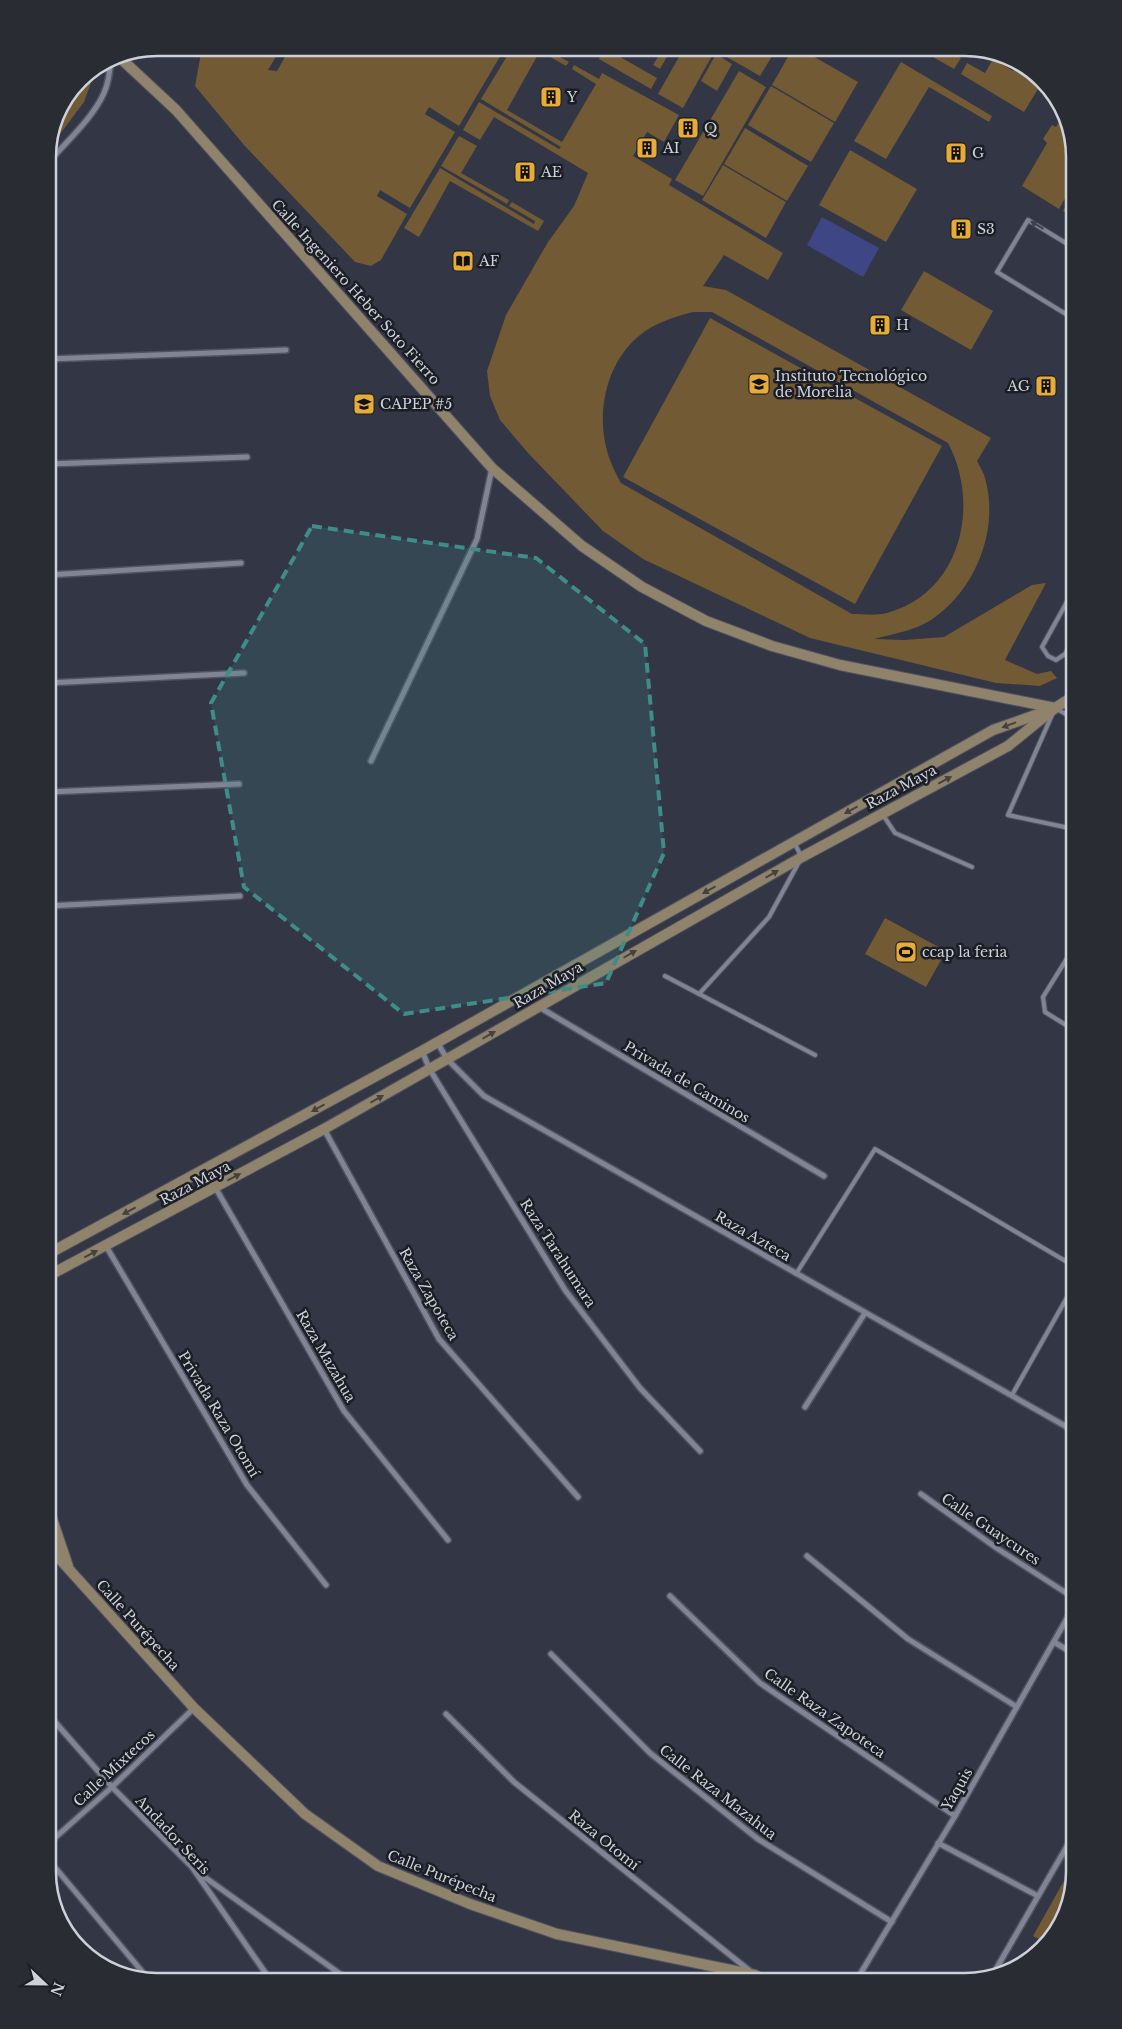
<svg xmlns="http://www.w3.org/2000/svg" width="1122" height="2029" font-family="'Libre Baskerville',serif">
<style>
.green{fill:#715a34;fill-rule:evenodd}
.water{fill:#3f4685}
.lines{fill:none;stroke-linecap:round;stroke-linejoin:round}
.lane-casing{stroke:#515360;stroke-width:6}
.street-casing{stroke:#515360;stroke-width:8}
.secondary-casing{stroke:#515360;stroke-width:12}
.lane{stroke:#808495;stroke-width:4}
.street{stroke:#808495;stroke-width:5}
.secondary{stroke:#90836b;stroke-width:10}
.oneway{fill:#3f424c}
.oneway2{fill:#45413e}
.marked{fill:#3f8d89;fill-opacity:0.2;stroke:#3f8d89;stroke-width:4;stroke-dasharray:10 6;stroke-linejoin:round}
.labels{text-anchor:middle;stroke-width:5;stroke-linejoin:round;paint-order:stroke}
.poi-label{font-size:14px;fill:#cfd1da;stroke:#1c1e25;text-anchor:start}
.street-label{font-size:14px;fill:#cfd1da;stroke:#1c1e25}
.rim{fill:none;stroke:#cfd1da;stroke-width:2.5}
</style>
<rect width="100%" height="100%" fill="#333645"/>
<g class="green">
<polygon points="195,48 281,48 268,70 277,71 290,48 505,48 459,126 429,107 425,114 455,132 410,208 380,190 377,196 407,214 381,260 371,266 355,262 244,145 195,86 201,53"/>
<path d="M 512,48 L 544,48 L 569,62 L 566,66 L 540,51 L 507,110 L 562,142 L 596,84 L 572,69 L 574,65 L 599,79 L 602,73 L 679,115 L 664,142 L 647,132 L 633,156 L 672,179 L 669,185 L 783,253 L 768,280 L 724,255 L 703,286 L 726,290 L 991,438 L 977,461 C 980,467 984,473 985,478 C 1000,530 975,591 931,620 C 914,631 892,634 874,639 L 905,640 L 944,637 L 1032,585 L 1046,583 L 1005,660 L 1037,674 L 1051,671 L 1057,678 L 1040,686 L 996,683 L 810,638 L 643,559 L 603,531 L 528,453 L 500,420 L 490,396 L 487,371 L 506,315 L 548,242 L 574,206 L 588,173 L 494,117 L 480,140 L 463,130 L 479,102 L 559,149 L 561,147 L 481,99 ZM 693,312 L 712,312 L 948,443 C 981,505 961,593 887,613 C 876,616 863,614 852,614 L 621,483 C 615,472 609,460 606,447 C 596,404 610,352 650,328 C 664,320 678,316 693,312 Z"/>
<polygon points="600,48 618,48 615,54 657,78 651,89 599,59 604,50"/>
<polygon points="663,48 672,48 660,69 653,65"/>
<polygon points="684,48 702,48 713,54 683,108 658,94"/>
<polygon points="711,48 777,48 760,76"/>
<polygon points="793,48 799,48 858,82 835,122 772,85"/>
<polygon points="917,48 944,48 961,58 954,69"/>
<polygon points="716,54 732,64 717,91 701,81"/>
<polygon points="993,59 1013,71 1018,63 1026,66 1041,84 1024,112 961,74 967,63 985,73"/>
<polygon points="901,62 992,116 989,122 929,87 886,159 854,141"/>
<polygon points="739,71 766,87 703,196 675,180"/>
<polygon points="91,83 84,102 48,150 56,115 71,92"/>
<polygon points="771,86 834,123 811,162 748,125"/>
<polygon points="1065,113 1074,157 1074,182 1059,209 1022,186 1047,143 1043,139 1052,125 1056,127"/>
<polygon points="745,128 808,166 787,201 724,164"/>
<polygon points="459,136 477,146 461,173 509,200 507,204 441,166"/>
<polygon points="850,150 917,189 886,242 819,205"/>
<polygon points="723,165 786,202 766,238 702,200"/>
<polygon points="440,168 534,224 535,221 509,206 512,202 544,221 538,231 450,181 419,237 404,228"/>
<polygon points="1071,197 1074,199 1074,218 1063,211"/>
<polygon points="924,271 993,311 971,350 901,310"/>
<polygon points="710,318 942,446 855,604 623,477"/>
<polygon points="885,918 946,951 926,987 865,954"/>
<polygon points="1074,1863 1074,1872 1056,1933 1044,1942 1033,1936"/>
</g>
<polygon class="water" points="822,217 879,248 863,277 807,245"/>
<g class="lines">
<g class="lane-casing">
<g id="lane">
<polyline points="1074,319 997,272 1028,220 1074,248"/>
<polyline points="1074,638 1065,654 1056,660 1048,656 1042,647 1074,589"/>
<polyline points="1057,709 1074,719"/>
<polyline points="1052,715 1008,815 1074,829"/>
<polyline points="883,815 895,833 972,867"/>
<polyline points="794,842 801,856"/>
<polyline points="665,976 815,1055"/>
<polyline points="699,994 769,917 799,862"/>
<polyline points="1074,1030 1045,1012 1043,997 1074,947"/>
<polyline points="796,1274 875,1149 1074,1266"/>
<polyline points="1012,1395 1074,1285"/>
</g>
</g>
<g class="street-casing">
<g id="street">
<path d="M 48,163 C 66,142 93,118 104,93 C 109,82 110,71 111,59"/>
<polyline points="48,359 286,350"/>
<polyline points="48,464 247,457"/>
<polyline points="48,575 241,563"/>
<polyline points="48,683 244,673"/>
<polyline points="371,761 477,539 492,468"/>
<polyline points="48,792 239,784"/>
<polyline points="48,906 240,896"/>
<polyline points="539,1007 824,1176"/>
<polyline points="437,1042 447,1059 484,1096 1074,1431"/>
<polyline points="422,1051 430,1070 565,1290 640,1388 700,1451"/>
<polyline points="324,1129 439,1339 578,1497"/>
<polyline points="204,1171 215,1187 344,1411 448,1540"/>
<polyline points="106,1246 247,1485 326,1585"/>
<polyline points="805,1407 865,1313"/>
<polyline points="921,1494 998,1549 1074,1598"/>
<polyline points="807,1556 908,1639 1017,1707"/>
<polyline points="670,1596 760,1683 955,1816"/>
<polyline points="1054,1642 1074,1654"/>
<polyline points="551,1654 650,1753 758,1839 892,1922"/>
<polyline points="48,1714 112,1787 192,1867 271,1981"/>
<polyline points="446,1714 514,1782 750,1971"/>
<polyline points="938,1843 1038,1896"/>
<polyline points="48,1844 112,1787 194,1708"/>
<polyline points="48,1859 150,1981"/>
<polyline points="196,1871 350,1981"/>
<polyline points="992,1976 1074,1834"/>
<polyline points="856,1981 955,1816 1074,1606"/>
</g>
</g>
<g class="secondary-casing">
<g id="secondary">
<polyline points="117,55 176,110 492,468 582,546 642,587 706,621 772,646 840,665 1055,708"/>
<polyline points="48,1254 422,1051 993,730 1047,711"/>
<polyline points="48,1276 324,1129 802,857 1008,746 1055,708 1074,696"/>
<polyline points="48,1507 68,1566"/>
<polyline points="48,1546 194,1708 305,1814 378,1866 470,1904 557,1934 755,1975 765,1981"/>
</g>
</g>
<use href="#lane" class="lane"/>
<use href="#street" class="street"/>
<use href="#secondary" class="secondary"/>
</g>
<defs><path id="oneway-solid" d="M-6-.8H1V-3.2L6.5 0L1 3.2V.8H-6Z" transform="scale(1.25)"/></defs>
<use class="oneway" href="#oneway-solid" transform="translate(1037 225) rotate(-149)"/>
<g class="oneway2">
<use href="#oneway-solid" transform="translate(1009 725) rotate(160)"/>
<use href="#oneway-solid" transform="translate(945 780) rotate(-28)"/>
<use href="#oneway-solid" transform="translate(851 810) rotate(151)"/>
<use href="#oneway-solid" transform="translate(772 874) rotate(-30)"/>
<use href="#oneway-solid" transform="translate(709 890) rotate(151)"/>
<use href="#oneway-solid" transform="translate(630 954) rotate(-30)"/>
<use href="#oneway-solid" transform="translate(489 1035) rotate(-30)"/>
<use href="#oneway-solid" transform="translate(377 1099) rotate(-29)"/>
<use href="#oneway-solid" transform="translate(318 1108) rotate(151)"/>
<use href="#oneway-solid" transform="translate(234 1177) rotate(-28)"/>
<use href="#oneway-solid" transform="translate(129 1211) rotate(152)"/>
<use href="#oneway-solid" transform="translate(91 1254) rotate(-27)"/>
</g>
<path class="marked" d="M 312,526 L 536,558 L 645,644 L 664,853 L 606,983 L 404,1014 L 244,887 L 211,703 Z"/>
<defs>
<g id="building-square" transform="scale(1.125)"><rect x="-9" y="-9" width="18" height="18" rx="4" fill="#e7ac37" stroke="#1c1e25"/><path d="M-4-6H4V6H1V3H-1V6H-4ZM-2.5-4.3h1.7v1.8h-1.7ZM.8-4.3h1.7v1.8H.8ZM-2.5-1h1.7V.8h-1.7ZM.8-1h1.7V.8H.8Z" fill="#111"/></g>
<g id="library-square" transform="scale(1.125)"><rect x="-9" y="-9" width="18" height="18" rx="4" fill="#e7ac37" stroke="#1c1e25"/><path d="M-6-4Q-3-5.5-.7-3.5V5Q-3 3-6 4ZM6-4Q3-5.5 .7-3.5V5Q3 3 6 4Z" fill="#111"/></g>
<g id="university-square" transform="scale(1.125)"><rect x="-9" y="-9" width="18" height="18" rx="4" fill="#e7ac37" stroke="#1c1e25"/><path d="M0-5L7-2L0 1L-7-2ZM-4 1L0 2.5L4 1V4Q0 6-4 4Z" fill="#111"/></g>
<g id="school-square" transform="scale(1.125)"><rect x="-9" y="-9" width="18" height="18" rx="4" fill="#e7ac37" stroke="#1c1e25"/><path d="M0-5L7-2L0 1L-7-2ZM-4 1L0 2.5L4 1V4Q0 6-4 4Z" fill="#111"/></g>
<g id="stadium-square" transform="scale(1.125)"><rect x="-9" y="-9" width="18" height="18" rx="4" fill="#e7ac37" stroke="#1c1e25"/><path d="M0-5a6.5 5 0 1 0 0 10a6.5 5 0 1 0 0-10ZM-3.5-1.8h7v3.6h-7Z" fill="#111"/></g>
</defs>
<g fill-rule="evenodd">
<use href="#building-square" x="551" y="97"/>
<use href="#building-square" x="688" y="128"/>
<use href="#building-square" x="647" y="148"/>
<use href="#building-square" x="956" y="153"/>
<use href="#building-square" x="525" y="172"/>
<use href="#building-square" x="961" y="229"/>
<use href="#library-square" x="463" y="261"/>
<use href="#building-square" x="880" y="325"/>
<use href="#university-square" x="759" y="384"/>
<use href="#building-square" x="1046" y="386"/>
<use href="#school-square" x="364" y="404"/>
<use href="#stadium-square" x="906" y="952"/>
</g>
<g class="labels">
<g class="poi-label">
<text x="567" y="102">Y</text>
<text x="704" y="133">Q</text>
<text x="663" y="153">AI</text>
<text x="972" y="158">G</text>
<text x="541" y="177">AE</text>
<text x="977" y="234">S3</text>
<text x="479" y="266">AF</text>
<text x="896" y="330">H</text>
<text x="775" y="381">Instituto Tecnológico<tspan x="775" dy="16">de Morelia</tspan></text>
<text x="1030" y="391" text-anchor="end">AG</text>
<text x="380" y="409">CAPEP #5</text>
<text x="922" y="957">ccap la feria</text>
</g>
<g class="street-label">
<text transform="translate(356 292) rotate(48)" y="5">Calle Ingeniero Heber Soto Fierro</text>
<text transform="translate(901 787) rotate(-28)" y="5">Raza Maya</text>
<text transform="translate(548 985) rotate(-30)" y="5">Raza Maya</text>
<text transform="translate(687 1082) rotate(31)" y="5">Privada de Caminos</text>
<text transform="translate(195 1183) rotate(-28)" y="5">Raza Maya</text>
<text transform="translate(753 1236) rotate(30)" y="5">Raza Azteca</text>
<text transform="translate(558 1253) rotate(57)" y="5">Raza Tarahumara</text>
<text transform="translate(429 1294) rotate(60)" y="5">Raza Zapoteca</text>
<text transform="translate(326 1356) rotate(60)" y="5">Raza Mazahua</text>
<text transform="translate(219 1414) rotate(59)" y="5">Privada Raza Otomí</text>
<text transform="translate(991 1529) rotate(34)" y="5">Calle Guaycures</text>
<text transform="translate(138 1625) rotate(48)" y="5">Calle Purépecha</text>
<text transform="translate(825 1713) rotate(35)" y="5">Calle Raza Zapoteca</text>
<text transform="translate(114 1768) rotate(-43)" y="5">Calle Mixtecos</text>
<text transform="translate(957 1789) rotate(-60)" y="5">Yaquis</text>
<text transform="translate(718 1792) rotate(38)" y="5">Calle Raza Mazahua</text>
<text transform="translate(173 1835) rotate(47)" y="5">Andador Seris</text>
<text transform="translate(604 1840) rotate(39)" y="5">Raza Otomí</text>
<text transform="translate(442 1876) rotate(22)" y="5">Calle Purépecha</text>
</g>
</g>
<path d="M0 0H1122V2029H0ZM157 56H965A101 101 0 0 1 1066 157V1872A101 101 0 0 1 965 1973H157A101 101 0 0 1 56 1872V157A101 101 0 0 1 157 56Z" fill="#2a2c33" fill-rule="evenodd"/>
<path class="rim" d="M157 56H965A101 101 0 0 1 1066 157V1872A101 101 0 0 1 965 1973H157A101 101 0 0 1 56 1872V157A101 101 0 0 1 157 56Z"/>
<g transform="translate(45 1984) rotate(112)" stroke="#1c1e25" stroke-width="4" paint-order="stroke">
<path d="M0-4L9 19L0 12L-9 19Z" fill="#cfd1da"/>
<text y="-8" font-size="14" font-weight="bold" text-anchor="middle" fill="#cfd1da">N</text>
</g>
</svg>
